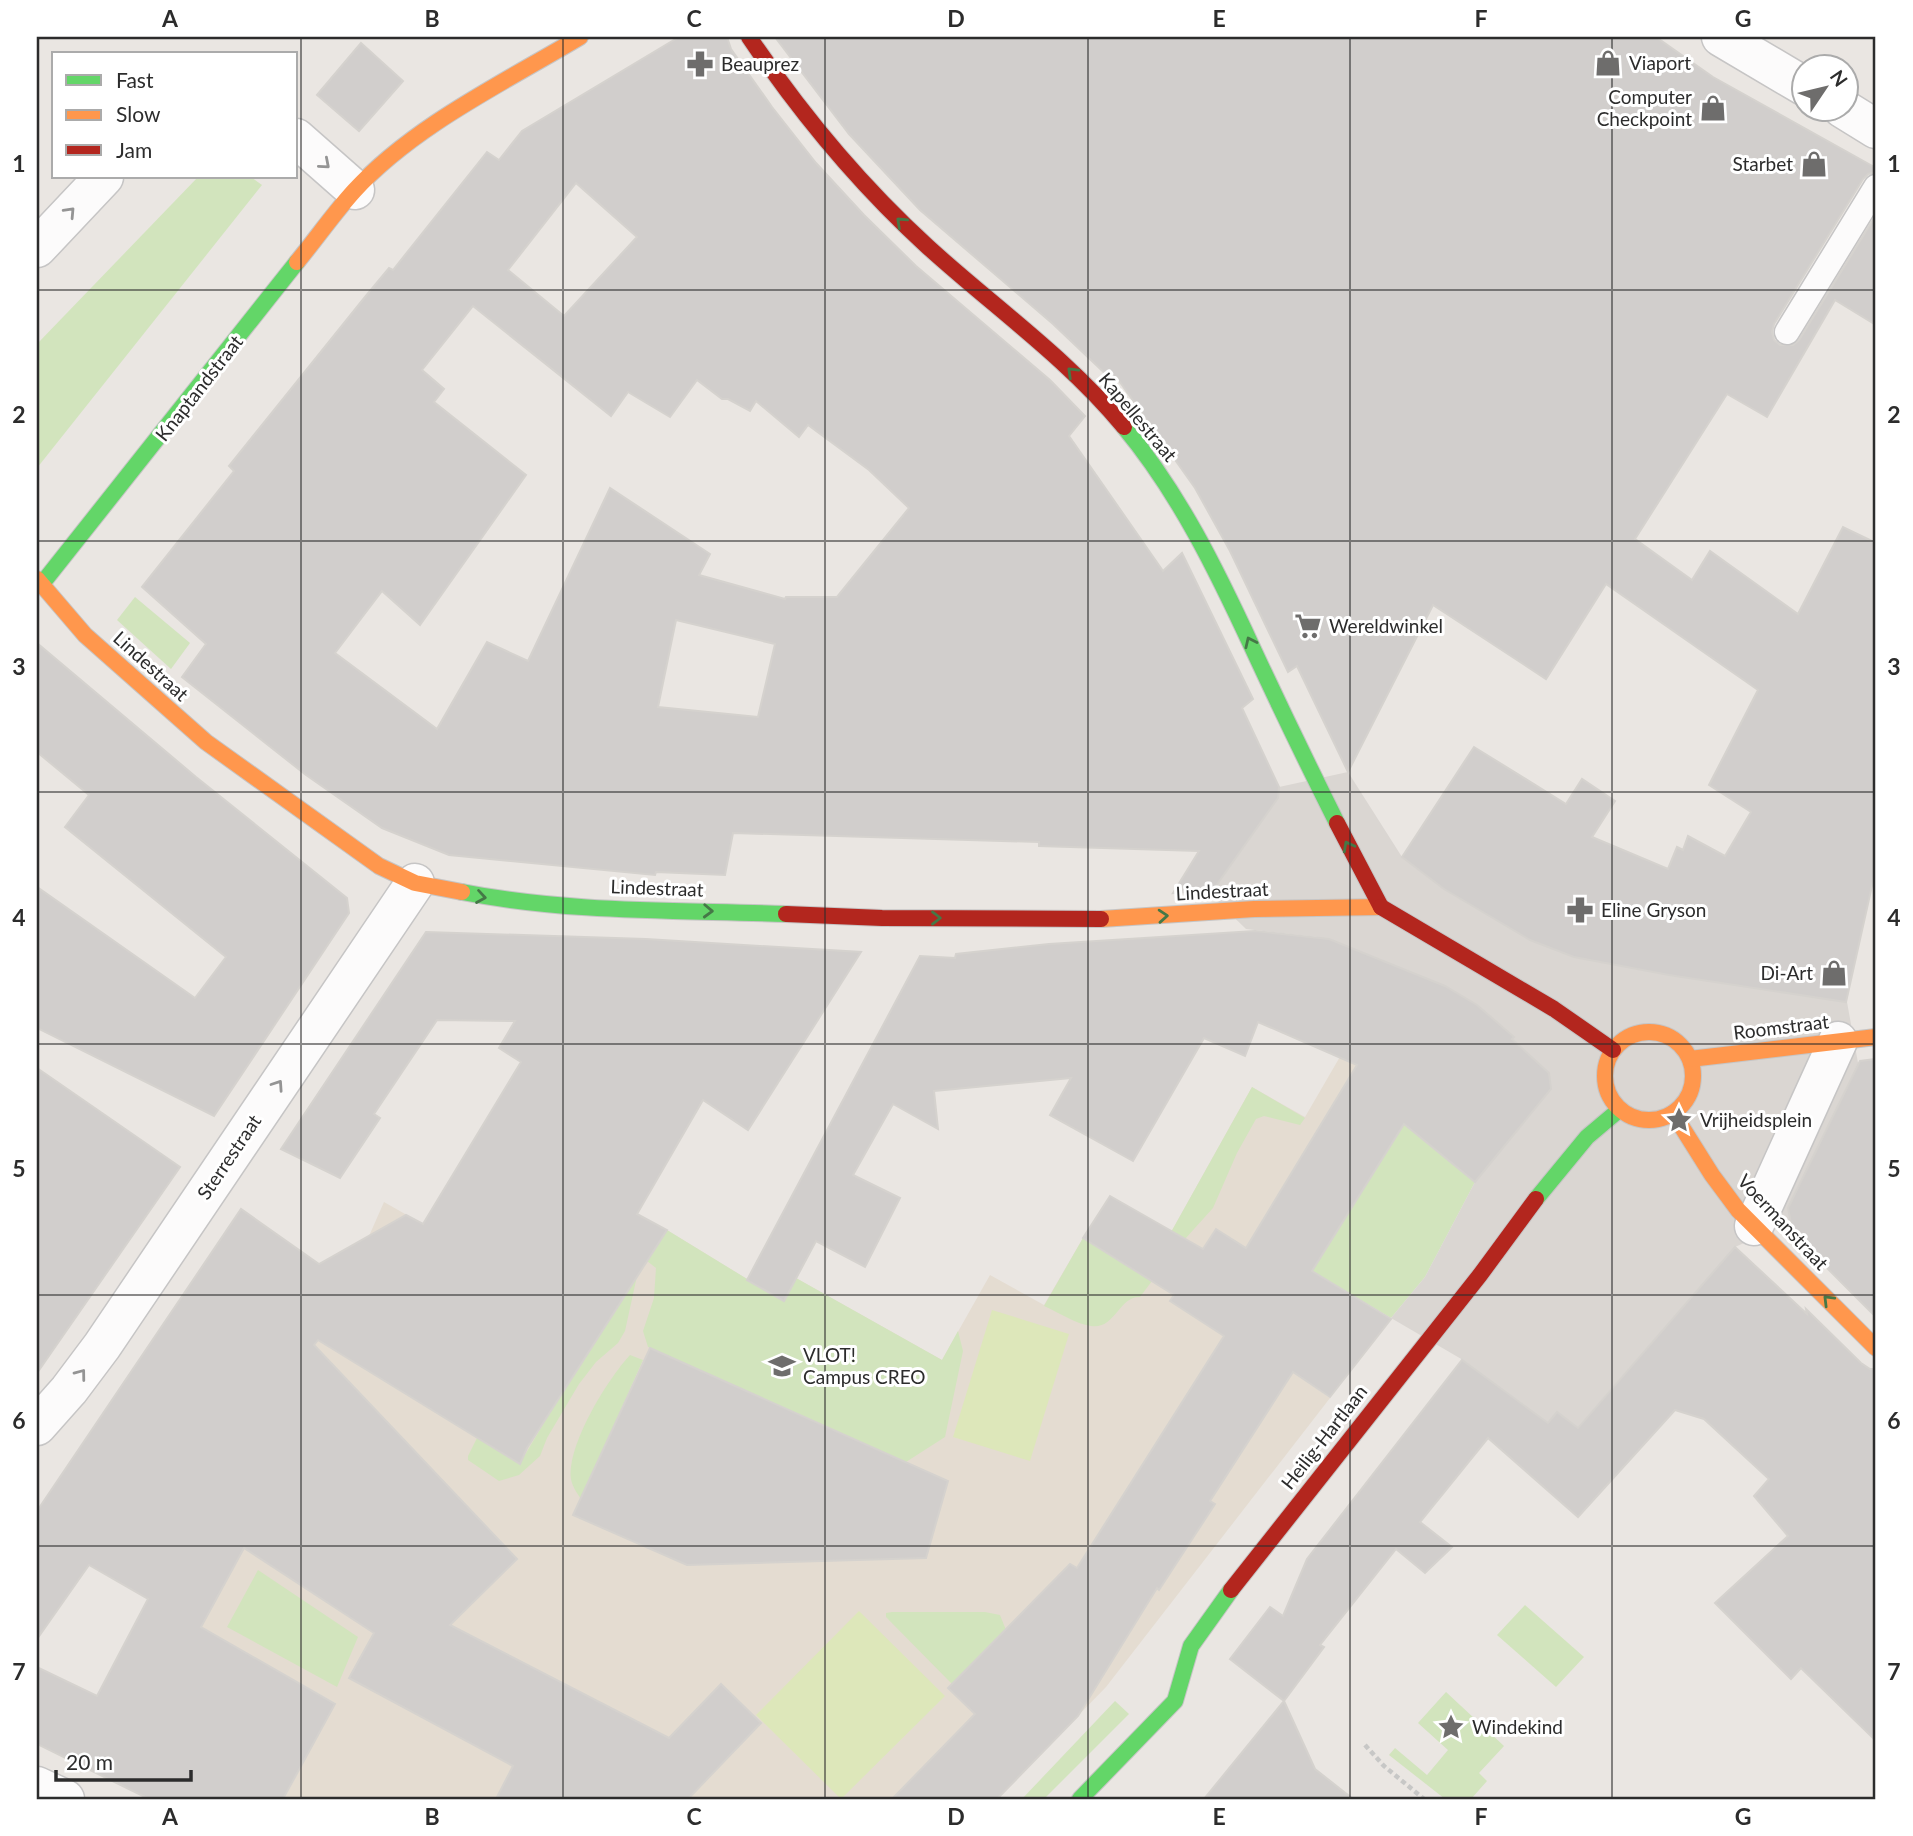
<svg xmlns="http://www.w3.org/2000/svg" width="1913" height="1836" font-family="Lato,sans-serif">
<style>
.education{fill:#e4dcd1}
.green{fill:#d2e4bd}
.pitch{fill:#dde7ba}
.plaza{fill:#dad6d2}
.building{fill:#d1cecc;stroke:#d5d2ce;stroke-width:2;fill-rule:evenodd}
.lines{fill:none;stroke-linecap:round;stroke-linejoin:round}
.lane-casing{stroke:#c6c5c5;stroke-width:27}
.street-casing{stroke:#c6c5c5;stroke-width:41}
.fast-casing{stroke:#c6c5c5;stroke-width:18}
.slow-casing{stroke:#c6c5c5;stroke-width:18}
.jam-casing{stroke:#c6c5c5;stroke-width:18}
.path{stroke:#c7c7c6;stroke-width:4.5;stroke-dasharray:5 3.5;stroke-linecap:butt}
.lane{stroke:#fcfbfb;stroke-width:24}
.street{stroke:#fcfbfb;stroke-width:38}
.fast{stroke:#63d668;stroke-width:16}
.slow{stroke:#ff974d;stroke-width:16}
.jam{stroke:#b3261e;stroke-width:16}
.oneway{stroke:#949494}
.oneway2{stroke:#457847}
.grid{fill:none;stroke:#2c2c2c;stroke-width:2;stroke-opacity:0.55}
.labels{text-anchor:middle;stroke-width:6;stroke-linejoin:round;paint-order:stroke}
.poi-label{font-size:19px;fill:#2c2c2c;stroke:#fff;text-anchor:start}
.street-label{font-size:19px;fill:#2c2c2c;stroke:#fff}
.neatline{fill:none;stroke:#2c2c2c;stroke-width:2.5}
.grid-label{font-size:23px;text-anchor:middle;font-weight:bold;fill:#2c2c2c}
</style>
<rect width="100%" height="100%" fill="#eae6e2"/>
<polygon class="education" points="1318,937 1347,946 1445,986 1477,1005 1266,1348 1293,1372 1330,1398 1106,1687 997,1799 284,1799 335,1703 201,1627 259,1521 145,1437 102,1414 154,1337 259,1397 343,1251 369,1236 384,1202 604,1327 667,1230 783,1301 796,1278 942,1360 990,1275 1044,1305 1083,1238 1146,1277 1252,1087 1305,1117 1341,1055 1335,1052 1333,1055 1280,1032"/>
<g class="green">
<polygon points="198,177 251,177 262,185 37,468 37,344"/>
<polygon points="135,597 190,643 171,669 117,620"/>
<path d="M 1252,1087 L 1305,1118 L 1300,1125 L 1264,1116 L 1256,1119 L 1237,1153 L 1213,1208 L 1176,1249 L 1140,1297 C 1119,1296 1115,1330 1091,1326 C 1076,1324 1058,1312 1044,1306 L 1083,1238 L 1146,1277 Z"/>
<polygon points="1404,1124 1475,1182 1425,1277 1391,1318 1312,1271"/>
<polygon points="667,1230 783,1301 796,1278 942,1360 958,1331 963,1351 945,1437 906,1462 648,1347 643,1331 654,1298 656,1268 647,1261"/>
<polygon points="637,1276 625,1331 618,1343 596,1362 579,1384 547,1438 540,1456 519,1475 499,1481 468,1460 468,1456 477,1438 520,1463 602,1326"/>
<path d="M 630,1355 L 643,1360 L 581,1499 C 577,1493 572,1486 571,1479 C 567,1445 607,1380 630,1355 Z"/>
<polygon points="258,1570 358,1637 337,1687 227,1627"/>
<polygon points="1525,1605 1584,1657 1556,1687 1497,1635"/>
<polygon points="892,1612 985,1612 1000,1615 1006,1630 952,1684 886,1617 886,1613"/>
<polygon points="1446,1692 1504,1746 1479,1773 1487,1781 1471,1799 1445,1799 1389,1755 1395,1748 1427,1775 1448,1750 1418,1723"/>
<polygon points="1115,1701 1129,1714 1044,1799 1022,1799"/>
</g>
<g class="pitch">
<polygon points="992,1310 1069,1334 1030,1461 953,1437"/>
<polygon points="859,1611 945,1696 841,1799 756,1715"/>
</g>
<polygon class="plaza" points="1348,772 1402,857 1428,877 1475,904 1477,908 1530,940 1669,975 1847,1002 1860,1074 1788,1208 1791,1222 1735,1247 1577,1428 1557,1412 1546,1425 1463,1360 1391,1318 1425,1277 1475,1182 1551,1089 1549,1073 1477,1005 1445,986 1347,946 1318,937 1246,929 1210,894 1278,798 1279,787"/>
<g class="building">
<path d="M 679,37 L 727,37 L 731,49 L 772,107 L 816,163 L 864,215 L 916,266 L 1050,380 L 1085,416 L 1069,436 L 1163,571 L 1182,553 L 1253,699 L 1242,708 L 1279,787 L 1278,798 L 1213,890 L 1173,893 L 1199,851 L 1039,846 L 1039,842 L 733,833 L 725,875 L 656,872 L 655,875 L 449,855 L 382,828 L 306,775 L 182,677 L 206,644 L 142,587 L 234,471 L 229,466 L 365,297 L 389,268 L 393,270 L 487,152 L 499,160 L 522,131 ZM 576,183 L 637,237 L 564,316 L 508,270 ZM 473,306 L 611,416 L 628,392 L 670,417 L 697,380 L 722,399 L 728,399 L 750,411 L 756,401 L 799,437 L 808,425 L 869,470 L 909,508 L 837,597 L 786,597 L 785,599 L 699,575 L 710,554 L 610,488 L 528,661 L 487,642 L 437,729 L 335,653 L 382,591 L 420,625 L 526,475 L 434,402 L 444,389 L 422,370 ZM 676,620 L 775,644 L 758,717 L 658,707 Z"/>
<polygon points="775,37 1656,37 1713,77 1876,168 1876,172 1868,174 1863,179 1774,324 1772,332 1774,340 1780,345 1793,345 1799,340 1876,215 1876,325 1835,300 1767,417 1727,394 1635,539 1692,580 1710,551 1798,614 1843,527 1876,543 1876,868 1846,1002 1669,975 1574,957 1530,940 1444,889 1402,857 1474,747 1566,804 1582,779 1615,801 1592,837 1668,869 1677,847 1683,850 1688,836 1725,856 1751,812 1709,785 1758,690 1606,584 1546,679 1433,605 1348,772 1297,666 1288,672 1230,551 1195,488 1117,378 1114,382 1053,324 920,210 849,134"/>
<polygon points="361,43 403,81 359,131 317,95"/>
<polygon points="37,643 196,777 347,898 349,913 214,1116 37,1028 37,887 195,998 226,957 65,827 89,795 37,752"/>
<polygon points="1255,931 1329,939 1445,986 1477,1005 1514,1037 1512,1039 1549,1073 1551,1089 1475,1182 1404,1124 1312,1271 1391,1319 1330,1397 1293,1372 1210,1501 1215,1504 1159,1590 1157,1588 1078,1716 997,1799 892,1799 975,1714 948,1688 1070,1564 1077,1568 1224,1336 1170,1301 1174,1295 1083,1238 1110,1196 1203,1249 1216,1229 1246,1248 1357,1065 1258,1022 1245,1056 1204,1038 1133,1161 1050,1115 1071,1078 934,1091 938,1129 893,1104 853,1175 900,1198 865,1267 816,1241 784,1301 747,1280 920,956 955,958 956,954 1049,944"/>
<polygon points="426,932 646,939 861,952 748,1130 703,1100 637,1214 667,1230 527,1448 520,1464 318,1340 314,1345 517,1559 450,1625 669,1738 721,1684 761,1723 688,1799 496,1799 513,1766 349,1678 374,1633 244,1548 201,1627 335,1704 283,1799 149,1799 37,1744 37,1667 97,1696 148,1599 89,1565 37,1639 37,1511 241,1209 319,1264 406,1215 423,1224 521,1062 499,1048 515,1021 437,1020 374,1114 380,1118 340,1178 281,1149"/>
<polygon points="1876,1059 1876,1317 1793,1234 1788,1208 1860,1061"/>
<polygon points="37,1068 180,1167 37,1373"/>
<polygon points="1735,1247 1807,1314 1806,1309 1861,1363 1870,1369 1876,1369 1876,1741 1801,1668 1791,1679 1715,1603 1788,1536 1754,1496 1769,1479 1704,1419 1675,1410 1578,1517 1488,1438 1420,1522 1452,1547 1425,1573 1396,1549 1320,1645 1324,1647 1284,1701 1315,1769 1353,1799 1204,1799 1284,1701 1230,1659 1270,1607 1283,1616 1307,1559 1462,1360 1548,1423 1557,1412 1578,1428"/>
<polygon points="650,1348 948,1481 926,1558 687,1565 573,1515"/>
</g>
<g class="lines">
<g class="lane-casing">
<polyline id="lane" points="1787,332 1876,187"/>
</g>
<g class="street-casing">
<g id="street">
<polyline points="1721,37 1804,86"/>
<polyline points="1842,108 1876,129"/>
<polyline points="296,138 355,190"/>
<polyline points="37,248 104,177"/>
<polyline points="1754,1226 1838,1041"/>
<polyline points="37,1426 69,1390 102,1346 415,883"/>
<polyline points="37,1786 65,1799"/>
</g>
</g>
<g class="fast-casing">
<g id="fast">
<path d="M 1124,427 C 1179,493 1217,571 1253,649 C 1280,707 1308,765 1337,823"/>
<polyline points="41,585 297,262"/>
<path d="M 462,892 C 568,913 679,910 786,914"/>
<polyline points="1536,1199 1587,1137 1619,1110"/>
<polyline points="1080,1799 1175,1701 1191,1646 1231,1590"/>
</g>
</g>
<g class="slow-casing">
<g id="slow">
<path d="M 297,262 C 316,239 334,213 354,191 C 413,126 505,82 580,37"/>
<polyline points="37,579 85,635 206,742 379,866 415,883 462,892"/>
<polyline points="1101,919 1254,909 1381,907"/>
<circle cx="1649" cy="1076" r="44"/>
<polyline points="1690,1059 1876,1037"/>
<polyline points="1673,1113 1712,1175 1738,1210 1876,1348"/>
</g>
</g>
<g class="jam-casing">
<g id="jam">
<path d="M 749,37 C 801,114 860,185 928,247 C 994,307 1067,358 1124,427"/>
<polyline points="1337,823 1381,907"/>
<polyline points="1381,907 1554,1009 1613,1050"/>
<polyline points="786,914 882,918 1101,919"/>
<polyline points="1231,1590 1480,1275 1536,1199"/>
</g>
</g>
<polyline class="path" points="1365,1745 1384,1766 1424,1799"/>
<use href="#lane" class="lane"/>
<use href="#street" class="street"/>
<use href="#fast" class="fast"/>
<use href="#slow" class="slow"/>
<use href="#jam" class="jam"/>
</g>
<defs><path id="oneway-chevron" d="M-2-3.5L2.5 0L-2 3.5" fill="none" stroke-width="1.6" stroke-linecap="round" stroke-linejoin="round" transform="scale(1.75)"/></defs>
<g class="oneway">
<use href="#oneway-chevron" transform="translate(325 164) rotate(41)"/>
<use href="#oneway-chevron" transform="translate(70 212) rotate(-47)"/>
<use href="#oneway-chevron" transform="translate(278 1085) rotate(-56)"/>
<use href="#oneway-chevron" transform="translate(81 1374) rotate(-53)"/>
</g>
<g class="oneway2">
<use href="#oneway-chevron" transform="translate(901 222) rotate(-137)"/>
<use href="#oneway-chevron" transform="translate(1072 372) rotate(-136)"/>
<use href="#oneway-chevron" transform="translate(1250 642) rotate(-115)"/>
<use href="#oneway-chevron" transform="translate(1348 846) rotate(-118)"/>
<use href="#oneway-chevron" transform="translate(481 897) rotate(9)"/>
<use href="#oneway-chevron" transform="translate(708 911) rotate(2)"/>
<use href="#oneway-chevron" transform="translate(1163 916) rotate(-4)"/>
<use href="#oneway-chevron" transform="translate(936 918)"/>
<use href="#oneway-chevron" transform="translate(1828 1300) rotate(-135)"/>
</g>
<path class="grid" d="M 301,37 L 301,1799M 563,37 L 563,1799M 825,37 L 825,1799M 1088,37 L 1088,1799M 1350,37 L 1350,1799M 1612,37 L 1612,1799M 37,290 L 1876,290M 37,541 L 1876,541M 37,792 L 1876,792M 37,1044 L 1876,1044M 37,1295 L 1876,1295M 37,1546 L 1876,1546"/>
<defs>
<g id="shop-bare" transform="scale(2.1)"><path d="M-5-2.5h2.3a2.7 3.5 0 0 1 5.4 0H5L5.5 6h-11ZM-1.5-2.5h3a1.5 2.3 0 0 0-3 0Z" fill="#6e6d6c" stroke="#fff" stroke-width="2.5" paint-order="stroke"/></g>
<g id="pharmacy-bare" transform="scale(2.1)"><path d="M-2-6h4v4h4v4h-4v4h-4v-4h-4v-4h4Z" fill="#6e6d6c" stroke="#fff" stroke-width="2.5" paint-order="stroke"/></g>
<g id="supermarket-bare" transform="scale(2.1)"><path d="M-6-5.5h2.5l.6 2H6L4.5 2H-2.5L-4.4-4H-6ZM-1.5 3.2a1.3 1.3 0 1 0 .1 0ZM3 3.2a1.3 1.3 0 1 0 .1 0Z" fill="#6e6d6c" stroke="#fff" stroke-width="2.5" paint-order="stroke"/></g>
<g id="sight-bare" transform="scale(2.1)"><path d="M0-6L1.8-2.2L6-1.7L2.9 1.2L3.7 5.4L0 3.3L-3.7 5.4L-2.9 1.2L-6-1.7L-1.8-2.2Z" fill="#6e6d6c" stroke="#fff" stroke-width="2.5" paint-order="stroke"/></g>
<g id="school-bare" transform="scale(2.1)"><path d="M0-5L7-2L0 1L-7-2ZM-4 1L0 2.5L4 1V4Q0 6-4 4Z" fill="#6e6d6c" stroke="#fff" stroke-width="2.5" paint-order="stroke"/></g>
</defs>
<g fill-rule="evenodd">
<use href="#shop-bare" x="1608" y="63"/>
<use href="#pharmacy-bare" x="700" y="64"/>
<use href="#shop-bare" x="1713" y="108"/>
<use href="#shop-bare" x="1814" y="164"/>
<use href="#supermarket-bare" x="1308" y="626"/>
<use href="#pharmacy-bare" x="1580" y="910"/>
<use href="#shop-bare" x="1834" y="973"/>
<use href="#sight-bare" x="1679" y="1120"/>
<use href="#school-bare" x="782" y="1366"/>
<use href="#sight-bare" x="1451" y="1727"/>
</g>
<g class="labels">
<g class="poi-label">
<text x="1629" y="70">Viaport</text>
<text x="721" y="71">Beauprez</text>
<text x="1692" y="104" text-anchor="end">Computer<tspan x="1692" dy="22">Checkpoint</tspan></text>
<text x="1793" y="171" text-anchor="end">Starbet</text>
<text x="1329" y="633">Wereldwinkel</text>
<text x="1601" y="917">Eline Gryson</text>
<text x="1813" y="980" text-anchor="end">Di-Art</text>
<text x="1700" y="1127">Vrijheidsplein</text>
<text x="803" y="1362">VLOT!<tspan x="803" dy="22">Campus CREO</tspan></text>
<text x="1472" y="1734">Windekind</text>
</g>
<g class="street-label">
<text transform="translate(199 388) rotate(-52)" y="7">Knaptandstraat</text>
<text transform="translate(1138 417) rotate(50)" y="7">Kapellestraat</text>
<text transform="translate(151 666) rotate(42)" y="7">Lindestraat</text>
<text transform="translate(657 888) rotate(2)" y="7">Lindestraat</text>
<text transform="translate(1222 891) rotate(-3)" y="7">Lindestraat</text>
<text transform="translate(1781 1027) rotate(-7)" y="7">Roomstraat</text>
<text transform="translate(229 1157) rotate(-56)" y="7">Sterrestraat</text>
<text transform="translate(1783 1222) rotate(47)" y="7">Voermanstraat</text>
<text transform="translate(1324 1437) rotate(-52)" y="7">Heilig-Hartlaan</text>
</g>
</g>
<rect width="1913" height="1836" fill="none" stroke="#ffffff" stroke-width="77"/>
<rect x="52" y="52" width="245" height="126" fill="#ffffff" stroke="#ababab" stroke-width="2"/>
<rect x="66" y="75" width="35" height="10" fill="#63d668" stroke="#ababab" stroke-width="2"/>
<text x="116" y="88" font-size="21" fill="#2c2c2c">Fast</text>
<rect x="66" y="110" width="35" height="10" fill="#ff974d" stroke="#ababab" stroke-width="2"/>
<text x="116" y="122" font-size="21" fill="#2c2c2c">Slow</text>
<rect x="66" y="145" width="35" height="10" fill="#b3261e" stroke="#ababab" stroke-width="2"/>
<text x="116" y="158" font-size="21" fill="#2c2c2c">Jam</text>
<g transform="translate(1825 88) rotate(55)"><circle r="33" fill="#ffffff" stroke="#ababab" stroke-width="2"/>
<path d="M0-5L12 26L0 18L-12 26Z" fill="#6e6d6c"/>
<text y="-10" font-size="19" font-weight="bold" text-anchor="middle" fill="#2c2c2c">N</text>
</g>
<path d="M56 1770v10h135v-10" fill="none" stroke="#2c2c2c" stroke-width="3.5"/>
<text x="66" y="1770" font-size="21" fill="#2c2c2c" stroke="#ffffff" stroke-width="5" paint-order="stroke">20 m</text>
<rect x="38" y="38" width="1836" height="1760" class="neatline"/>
<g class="grid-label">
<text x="170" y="27">A</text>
<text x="432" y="27">B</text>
<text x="694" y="27">C</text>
<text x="956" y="27">D</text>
<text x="1219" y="27">E</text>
<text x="1481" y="27">F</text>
<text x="1743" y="27">G</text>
<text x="19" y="172">1</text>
<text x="1894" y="172">1</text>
<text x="19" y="423">2</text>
<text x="1894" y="423">2</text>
<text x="19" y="675">3</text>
<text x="1894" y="675">3</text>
<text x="19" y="926">4</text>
<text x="1894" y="926">4</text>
<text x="19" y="1177">5</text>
<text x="1894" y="1177">5</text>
<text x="19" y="1429">6</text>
<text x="1894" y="1429">6</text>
<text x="19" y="1680">7</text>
<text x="1894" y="1680">7</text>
<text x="170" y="1825">A</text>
<text x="432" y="1825">B</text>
<text x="694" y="1825">C</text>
<text x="956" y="1825">D</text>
<text x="1219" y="1825">E</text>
<text x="1481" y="1825">F</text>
<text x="1743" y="1825">G</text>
</g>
</svg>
